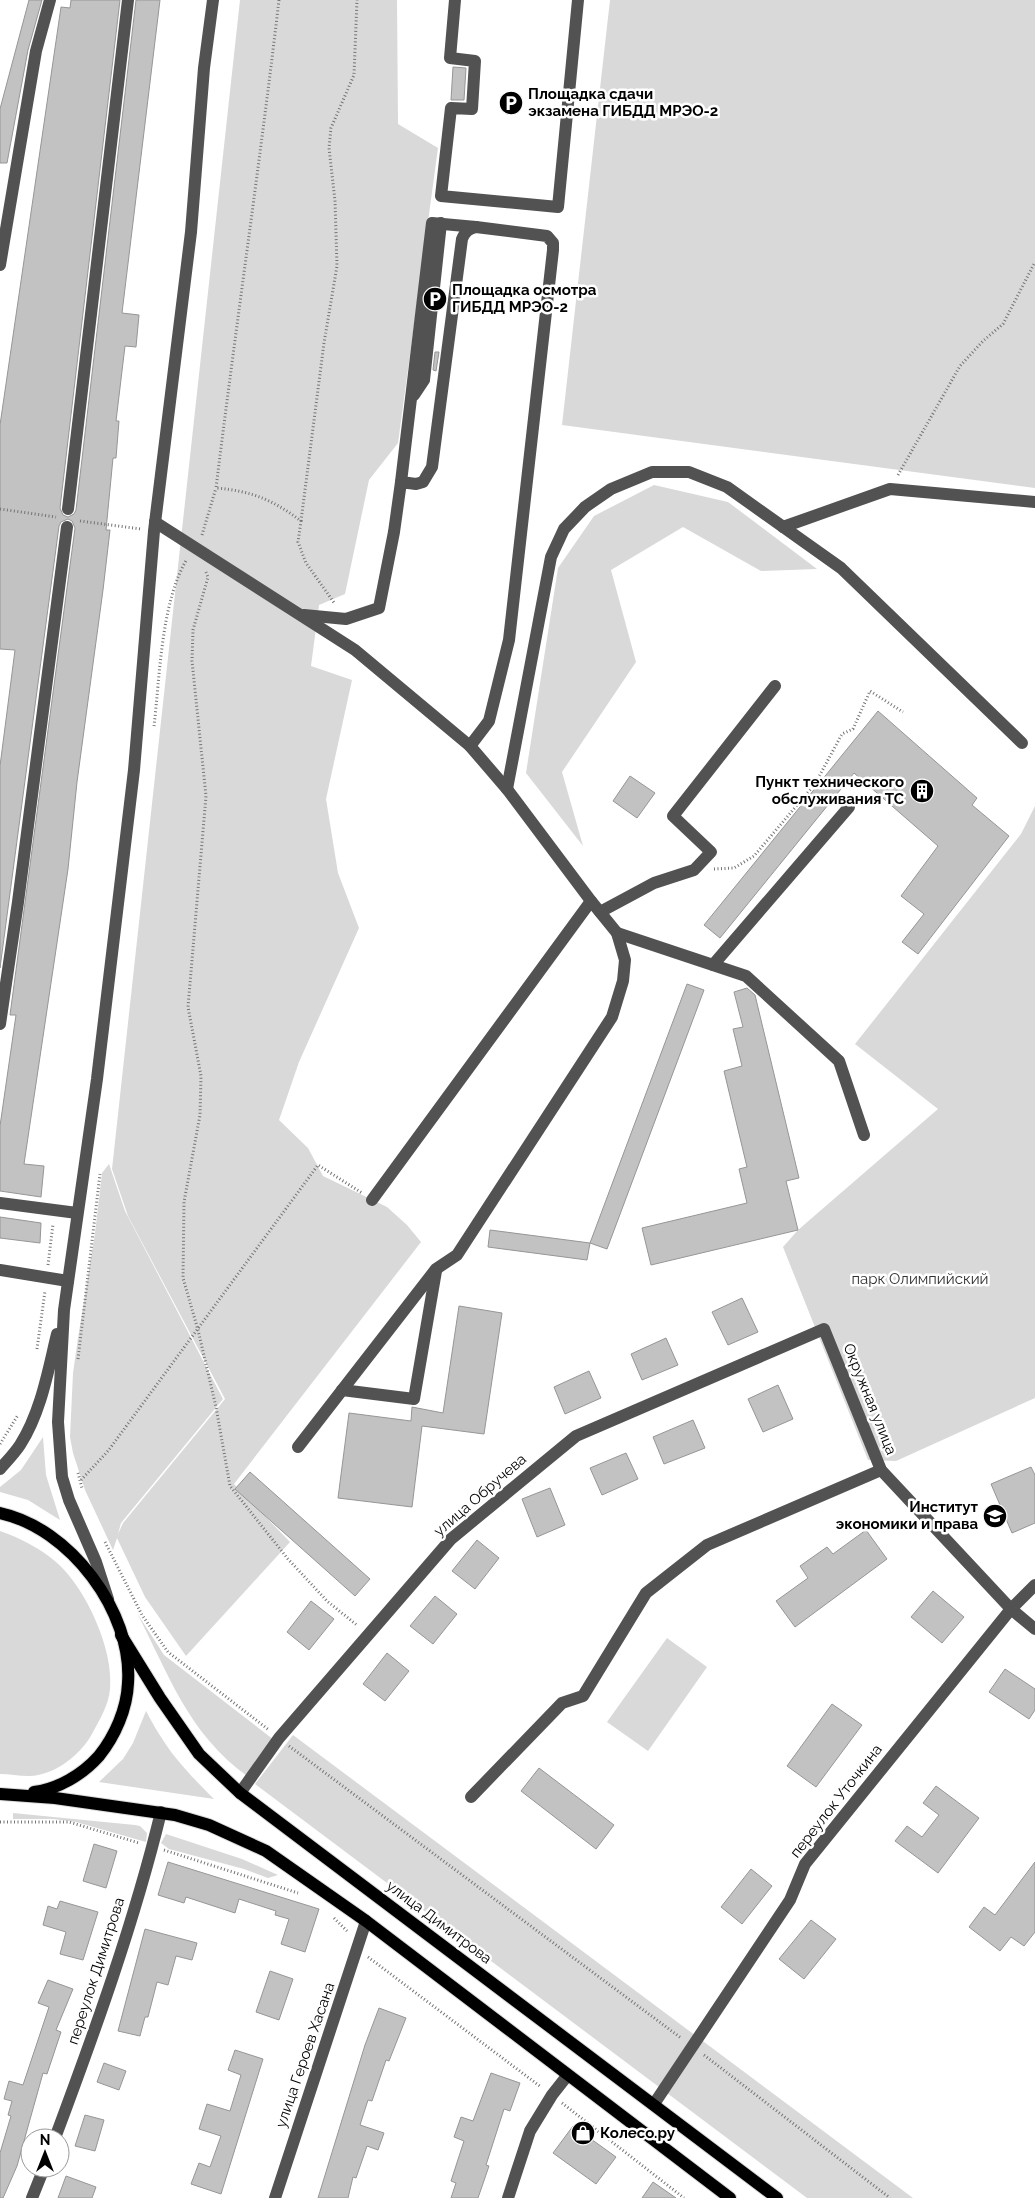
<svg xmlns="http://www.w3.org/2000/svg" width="1035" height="2198" font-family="Raleway,sans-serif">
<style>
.green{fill:#d9d9d9}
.building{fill:#c2c2c2;stroke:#969696}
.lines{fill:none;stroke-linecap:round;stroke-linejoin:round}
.major-casing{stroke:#dbdbdb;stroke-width:14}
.path{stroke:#747474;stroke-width:3;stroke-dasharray:1 2.5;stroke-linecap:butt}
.minor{stroke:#525252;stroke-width:12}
.major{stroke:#000;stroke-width:12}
.labels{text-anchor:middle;stroke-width:5;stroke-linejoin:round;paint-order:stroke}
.poi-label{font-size:15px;font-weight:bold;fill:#000;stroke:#fff;text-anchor:start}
.park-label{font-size:15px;fill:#303030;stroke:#fff}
.street-label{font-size:15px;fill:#000;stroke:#fff}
</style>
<rect width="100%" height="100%" fill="#fff"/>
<g class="green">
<polygon points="240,0 397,0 398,124 438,148 398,443 369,480 345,594 319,605 311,666 352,680 326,799 338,873 359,928 299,1062 279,1120 308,1148 323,1176 387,1207 407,1225 421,1242 234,1484 290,1542 186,1656 145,1597 117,1538 113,1550 85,1490 73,1453 70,1437 73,1373 78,1338 95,1233 102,1173 109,1164 125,1211 223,1399 121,1523 118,1534 123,1523 225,1399 128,1216 112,1169"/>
<polygon points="610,0 1035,0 1035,488 562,425"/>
<polygon points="654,485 728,502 817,569 761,571 683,527 611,570 636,662 562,772 583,846 526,773 558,568 594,516"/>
<polygon points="1035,806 1035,1398 896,1461 868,1460 783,1247 798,1230 938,1109 855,1044 1021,834"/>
<polygon points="43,1437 46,1475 60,1520 28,1500 0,1492 0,1487 21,1470"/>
<path d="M 0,1531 C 20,1538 40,1548 56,1562 C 86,1588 114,1650 110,1689 C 109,1704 100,1719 93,1732 C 83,1752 60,1771 38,1775 C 27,1778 12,1774 0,1774 Z"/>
<path d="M 137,1613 L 164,1655 L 274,1740 L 247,1776 C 188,1733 169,1675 137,1613 Z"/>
<polygon points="667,1638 707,1667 648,1751 607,1722"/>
<path d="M 146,1711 C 167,1751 183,1768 214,1799 L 99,1782 L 123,1759 L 133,1743 Z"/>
<polygon points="293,1735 913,2198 807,2198 255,1784"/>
<polygon points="13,1813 135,1825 140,1826 147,1833 146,1842 76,1822 53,1819 13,1819"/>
<polygon points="166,1834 242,1859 278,1875 268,1878 244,1869 169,1849 161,1843"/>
</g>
<g class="building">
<polygon points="29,0 42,0 28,50 7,163 0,163 0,109"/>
<polygon points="71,0 120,0 60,508 63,515 68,517 74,514 76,510 136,0 160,0 122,313 139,315 136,347 125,346 116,421 119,421 116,458 113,458 106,530 110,530 103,590 77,782 68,869 24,1164 44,1166 41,1197 0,1191 0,1126 16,1015 10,1015 75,528 72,521 68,519 61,522 59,526 0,968 0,766 15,650 0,649 0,425 61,7 70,8"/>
<polygon points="453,67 466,68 464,100 451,100"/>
<polygon points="435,352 439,352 436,371 433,370"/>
<polygon points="878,711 977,798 972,805 1009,836 918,954 902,942 924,914 901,896 938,846 854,773 720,938 704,925"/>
<polygon points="630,776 655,793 637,818 613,801"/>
<polygon points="687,984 704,990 607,1249 590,1243"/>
<polygon points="747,988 755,995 799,1178 786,1181 798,1230 651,1265 642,1228 747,1203 739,1169 747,1167 724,1071 742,1066 733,1029 743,1027 734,992"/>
<polygon points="0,1217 41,1223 40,1243 0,1238"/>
<polygon points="490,1230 590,1243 587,1260 488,1247"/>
<polygon points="742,1298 758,1332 728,1345 712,1312"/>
<polygon points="459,1306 502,1313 484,1434 422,1426 412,1507 338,1498 349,1413 411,1421 412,1407 443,1413"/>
<polygon points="666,1338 678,1365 642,1380 631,1354"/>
<polygon points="589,1371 601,1398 565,1414 554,1387"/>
<polygon points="778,1385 793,1419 763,1432 748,1399"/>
<polygon points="693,1420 705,1448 664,1464 653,1437"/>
<polygon points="626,1453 638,1479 602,1495 590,1468"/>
<polygon points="1031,1467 1035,1475 1035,1523 1012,1533 991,1484"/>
<polygon points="250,1472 370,1579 355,1596 235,1489"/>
<polygon points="550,1488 565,1525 537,1537 522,1499"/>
<polygon points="866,1530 887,1559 795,1627 776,1601 808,1578 800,1566 827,1547 833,1554"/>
<polygon points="477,1540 499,1558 475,1589 452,1571"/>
<polygon points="933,1591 964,1617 942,1643 911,1617"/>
<polygon points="435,1596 457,1614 433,1644 410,1626"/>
<polygon points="311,1601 334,1619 309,1650 287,1632"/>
<polygon points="387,1653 409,1671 385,1701 363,1684"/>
<polygon points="1005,1669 1035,1689 1035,1710 1029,1719 989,1692"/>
<polygon points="832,1704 862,1725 816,1787 787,1766"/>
<polygon points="539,1768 614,1825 596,1849 521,1791"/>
<polygon points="936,1786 979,1818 938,1873 895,1841 907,1826 922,1837 939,1815 923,1803"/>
<polygon points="94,1844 117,1851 106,1888 83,1881"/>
<polygon points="168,1862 319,1909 305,1952 281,1944 289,1919 275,1915 276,1911 239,1899 235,1913 186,1897 184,1903 158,1895"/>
<polygon points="1035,1862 1035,1932 1024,1946 1011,1937 1000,1951 969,1927 984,1907 995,1915"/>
<polygon points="751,1869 772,1886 742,1924 721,1907"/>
<polygon points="60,1901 98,1912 83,1960 60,1954 66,1932 43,1925 48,1906 57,1909"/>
<polygon points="811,1920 836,1939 804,1979 779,1959"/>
<polygon points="145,1929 197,1943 192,1960 176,1956 168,1985 157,1982 148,2017 145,2017 140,2036 118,2031"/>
<polygon points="270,1971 293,1979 279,2020 256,2012"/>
<polygon points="48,1980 73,1989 56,2030 61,2032 47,2074 43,2073 17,2166 3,2198 0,2198 0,2153 11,2116 8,2115 12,2101 4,2099 9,2081 23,2085 49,2007 38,2003"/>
<polygon points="379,2008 406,2018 389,2061 386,2060 372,2101 368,2100 360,2125 384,2133 378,2150 367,2146 356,2178 353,2177 348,2198 318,2198 365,2045"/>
<polygon points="235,2050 263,2059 221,2194 191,2184 199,2163 210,2167 221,2136 199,2129 207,2104 230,2111 241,2075 228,2070"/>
<polygon points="104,2063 126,2071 119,2090 97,2082"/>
<polygon points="491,2073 520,2083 510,2111 504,2109 486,2165 489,2166 478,2198 451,2198 456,2183 451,2181 464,2141 454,2137 461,2117 473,2121"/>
<polygon points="85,2115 104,2120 95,2151 75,2146"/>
<polygon points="573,2126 616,2157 596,2184 553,2153"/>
<polygon points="66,2176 96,2187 92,2198 58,2198"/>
<polygon points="653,2182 676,2198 642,2198"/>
</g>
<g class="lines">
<g class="major-casing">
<g id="major">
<path d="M 0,1513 C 70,1528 133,1612 128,1683 C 127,1709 115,1736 99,1756 C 82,1775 58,1789 34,1792"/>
<polyline points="121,1635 160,1698 199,1754 240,1793 777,2198"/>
<polyline points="0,1794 55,1798 175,1815 209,1825 266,1851 366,1921 730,2198"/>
</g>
</g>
<g class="path">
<path d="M 279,0 C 260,163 236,325 216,488 C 252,491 273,500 301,521 L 298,542 L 306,563 L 335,604"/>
<polyline points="898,475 960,366 983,341 1003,324 1035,262"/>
<polyline points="0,509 56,517"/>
<polyline points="80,521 141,529"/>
<polyline points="301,521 324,343 337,266 335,201 329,148 331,128 354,75 357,0"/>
<polyline points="202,535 216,488"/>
<polyline points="206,572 208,577 193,630 192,661 206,796 188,1007 201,1076 200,1115 184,1202 183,1278 198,1330 216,1407 230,1486 288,1559 327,1601 358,1626"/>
<path d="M 154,726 C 160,676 161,602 187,559"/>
<polyline points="714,869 734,868 754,856 815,784 842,734 853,729 870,691 903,712"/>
<polyline points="48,1265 53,1224"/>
<polyline points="37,1349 45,1291"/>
<polyline points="78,1359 100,1174"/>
<polyline points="0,1444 18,1415"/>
<polyline points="78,1473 82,1488"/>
<polyline points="81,1480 108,1451 318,1165 362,1193"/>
<polyline points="105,1542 142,1615 168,1652 269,1730"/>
<polyline points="289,1746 681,2038"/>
<polyline points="0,1822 69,1822 139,1843"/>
<polyline points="164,1850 298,1893"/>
<polyline points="334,1918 347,1931"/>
<polyline points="368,1957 541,2087"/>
<polyline points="704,2055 890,2198"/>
<polyline points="562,2103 684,2198"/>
</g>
<g class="minor">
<polyline points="455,0 450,58 475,61 472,109 451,108 441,196 558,207 578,0"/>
<polyline points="0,265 36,51 50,0"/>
<polyline points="414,395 424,380 441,223"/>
<polyline points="401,482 432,223 476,227"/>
<polyline points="68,509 128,0"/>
<polyline points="155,522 355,650 470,746 507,789 591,901 617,933 625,960 623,981 612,1017 457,1255 436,1269 298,1447"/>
<polyline points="783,527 890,489 1035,502"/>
<path d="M 304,615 L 346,619 L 379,608 L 394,532 L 401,482 L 416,484 L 423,482 L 432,467 L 462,239 C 465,232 468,229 476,227 L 547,236 L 553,243 L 553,250 L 509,640 L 489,721 L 470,746"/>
<polyline points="507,789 551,557 564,529 585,507 611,489 652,472 689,472 727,487 841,568 1022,743"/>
<polyline points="600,912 654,883 694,870 711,852 673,816 775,686"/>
<polyline points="617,933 746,976 839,1061 864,1135"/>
<polyline points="713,965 849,807"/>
<polyline points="0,1024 18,902 67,527"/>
<polyline points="372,1200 591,901"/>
<polyline points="0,1203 77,1213"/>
<polyline points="0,1270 68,1281"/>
<polyline points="342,1390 414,1399 436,1271"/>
<path d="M 0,1469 C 7,1461 14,1454 20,1445 C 41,1412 48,1371 57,1334"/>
<polyline points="108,1599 96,1562 69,1500 62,1477 58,1422 64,1310 97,1079 134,770 154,531 191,232 204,68 213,0"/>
<polyline points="240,1793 279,1738 451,1539 576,1436 824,1329 881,1470 1011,1609 1035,1629"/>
<polyline points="471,1797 562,1703 583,1696 646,1593 707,1545 881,1470"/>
<polyline points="654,2104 790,1900 805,1864 1011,1609 1035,1585"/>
<path d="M 55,2138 C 95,2031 134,1923 161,1812"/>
<polyline points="32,2198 44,2168"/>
<polyline points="275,2198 366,1921"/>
<polyline points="508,2198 530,2131 552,2095 567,2076"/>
</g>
<use href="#major" class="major"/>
</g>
<defs>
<g id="parking-disc" transform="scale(1.25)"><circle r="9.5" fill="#000" stroke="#fff"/><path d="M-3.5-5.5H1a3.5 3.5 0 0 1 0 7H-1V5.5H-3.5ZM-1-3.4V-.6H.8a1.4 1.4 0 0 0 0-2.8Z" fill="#fff"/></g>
<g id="building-disc" transform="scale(1.25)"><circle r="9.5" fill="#000" stroke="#fff"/><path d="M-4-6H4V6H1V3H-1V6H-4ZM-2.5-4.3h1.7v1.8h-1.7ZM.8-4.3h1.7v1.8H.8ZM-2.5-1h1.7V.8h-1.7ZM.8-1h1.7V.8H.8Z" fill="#fff"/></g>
<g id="university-disc" transform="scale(1.25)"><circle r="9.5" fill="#000" stroke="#fff"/><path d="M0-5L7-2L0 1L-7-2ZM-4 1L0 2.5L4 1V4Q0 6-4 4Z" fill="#fff"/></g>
<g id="shop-disc" transform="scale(1.25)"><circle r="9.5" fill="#000" stroke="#fff"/><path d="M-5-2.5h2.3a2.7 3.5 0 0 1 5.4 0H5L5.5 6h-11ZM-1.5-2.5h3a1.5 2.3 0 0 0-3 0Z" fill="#fff"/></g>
</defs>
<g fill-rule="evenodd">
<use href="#parking-disc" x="511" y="103"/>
<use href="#parking-disc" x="435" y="299"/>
<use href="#building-disc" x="922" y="791"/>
<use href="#university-disc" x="995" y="1516"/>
<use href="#shop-disc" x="583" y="2133"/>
</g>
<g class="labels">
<g class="poi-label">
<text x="528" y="99">Площадка сдачи<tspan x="528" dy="17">экзамена ГИБДД МРЭО-2</tspan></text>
<text x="452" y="295">Площадка осмотра<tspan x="452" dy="17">ГИБДД МРЭО-2</tspan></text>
<text x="904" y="787" text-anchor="end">Пункт технического<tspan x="904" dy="17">обслуживания ТС</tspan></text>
<text x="978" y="1512" text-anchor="end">Институт<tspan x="978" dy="17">экономики и права</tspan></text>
<text x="600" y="2138">Колесо.ру</text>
</g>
<g class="park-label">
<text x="920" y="1284">парк Олимпийский</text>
</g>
<g class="street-label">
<text transform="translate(870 1399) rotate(68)" y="5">Окружная улица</text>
<text transform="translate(480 1495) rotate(-41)" y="5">улица Обручева</text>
<text transform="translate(836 1801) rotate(-52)" y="5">переулок Уточкина</text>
<text transform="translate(439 1922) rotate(37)" y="5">улица Димитрова</text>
<text transform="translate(96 1971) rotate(-72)" y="5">переулок Димитрова</text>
<text transform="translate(305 2055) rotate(-71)" y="5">улица Героев Хасана</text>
</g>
</g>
<g transform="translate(45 2153)"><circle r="24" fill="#ffffff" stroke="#999999"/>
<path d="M0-4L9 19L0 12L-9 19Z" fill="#000000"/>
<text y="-8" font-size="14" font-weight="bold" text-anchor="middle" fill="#000000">N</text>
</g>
</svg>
